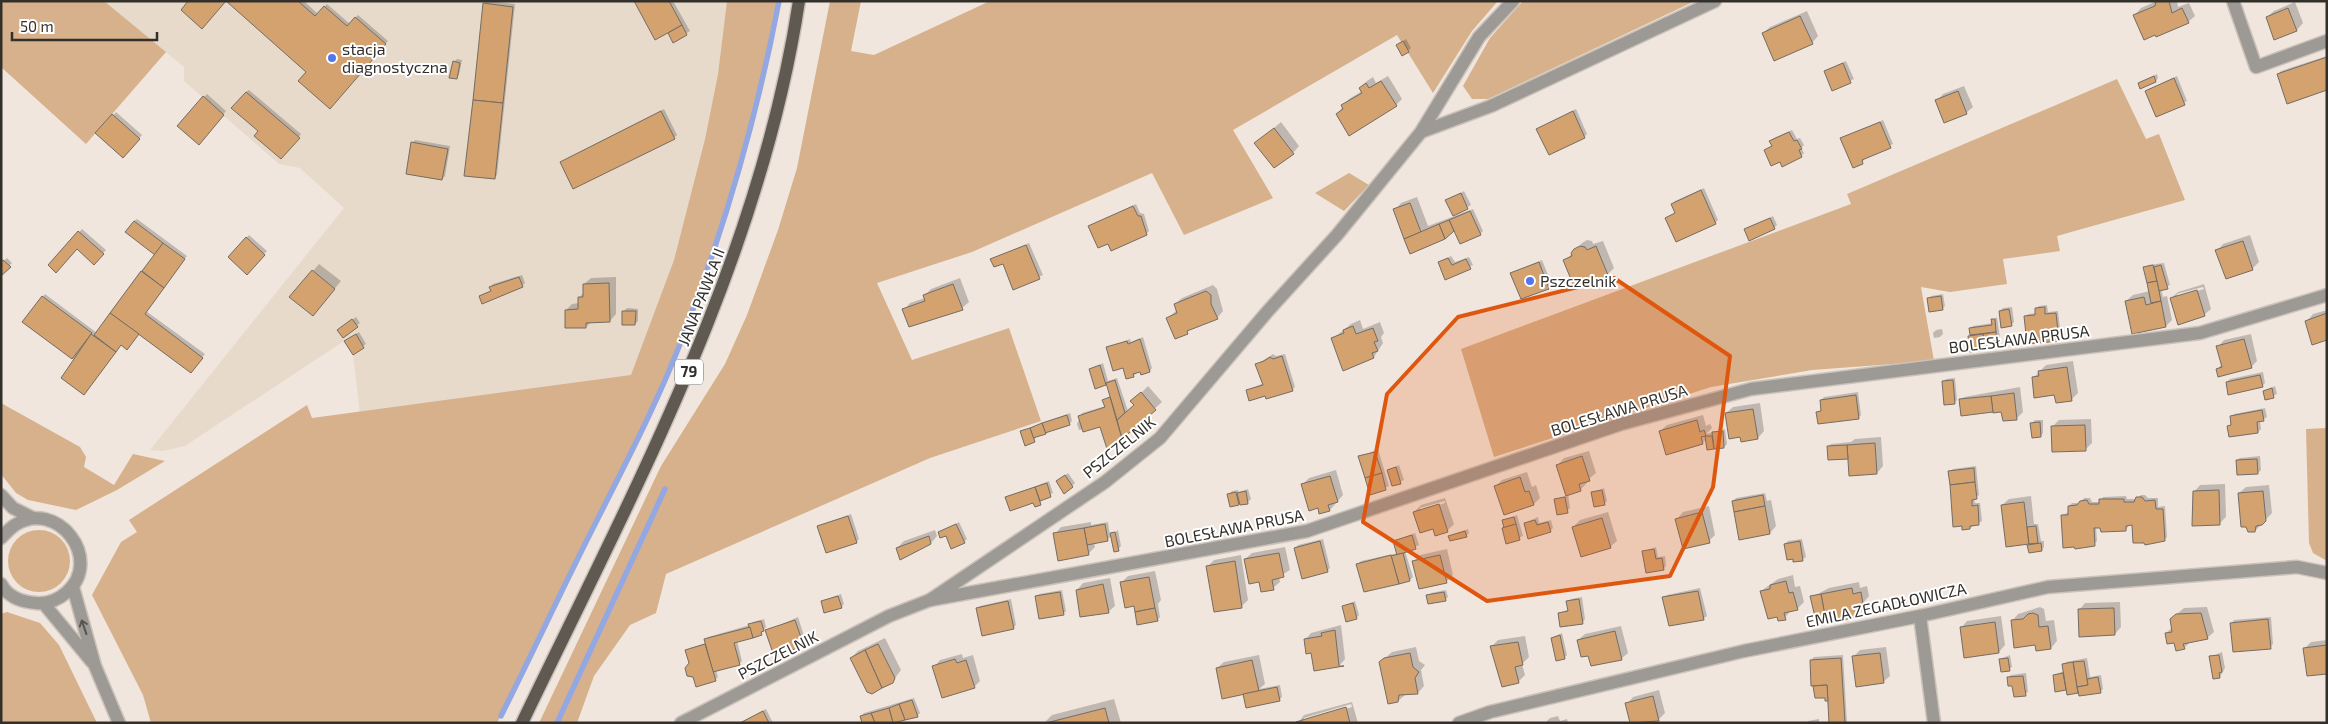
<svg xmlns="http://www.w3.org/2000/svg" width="2328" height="724" font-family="'Exo 2',sans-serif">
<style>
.built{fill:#e8dacb}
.green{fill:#d6b18b}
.shadow{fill:#0003;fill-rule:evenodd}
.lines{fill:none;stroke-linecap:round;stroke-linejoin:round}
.stream{stroke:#93a8e3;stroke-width:5.5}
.building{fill:#d3a26f;stroke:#746c64}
.minor-casing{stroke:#cac2ba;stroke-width:15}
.tertiary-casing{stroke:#cac2ba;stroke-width:15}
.primary-casing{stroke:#cac2ba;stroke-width:15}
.minor{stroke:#9d9995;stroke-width:12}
.tertiary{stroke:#9d9995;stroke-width:12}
.primary{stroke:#605952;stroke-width:12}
.oneway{stroke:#585551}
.marked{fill:#df570e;fill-opacity:0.2;stroke:#df570e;stroke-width:4;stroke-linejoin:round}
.poi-dot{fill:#5575ea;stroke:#fff;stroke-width:2}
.labels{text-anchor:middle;stroke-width:4;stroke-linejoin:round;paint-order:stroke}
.shield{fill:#fff;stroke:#706e6b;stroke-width:1}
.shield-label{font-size:15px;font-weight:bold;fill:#33302c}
.poi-label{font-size:16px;fill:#33302c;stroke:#fff;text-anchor:start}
.street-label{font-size:16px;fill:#33302c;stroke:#fff}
</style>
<rect width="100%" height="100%" fill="#f0e6dd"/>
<polygon class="built" points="104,1 727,1 718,74 705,139 674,260 632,376 360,413 353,355 344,341 185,446 163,451 150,450 344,208 300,168 279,164 184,81 184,67"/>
<g class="green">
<polygon points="1,1 104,1 166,52 86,144 1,67"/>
<polygon points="727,1 780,1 757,102 741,161 682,340 628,456 497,723 151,723 143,695 92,595 121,542 137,532 129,520 307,405 312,418 631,375 674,260 685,217 705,139 718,74"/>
<polygon points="830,1 861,1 851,51 874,55 990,1 1498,1 1472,31 1433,93 1397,35 1233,130 1273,198 1184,235 1152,173 972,252 877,283 912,360 1009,328 1041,421 930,458 666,574 656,613 630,625 594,676 577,723 539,723 661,466 725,364 747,315 778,230 797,168"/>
<polygon points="1523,1 1695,1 1488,99 1472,99 1463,86 1490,38"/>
<polygon points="2117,79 2146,139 2159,134 2185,200 2057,236 2060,251 2003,259 2007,284 1950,292 1921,287 1934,361 1812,370 1711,387 1494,457 1461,349 1851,204 1847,194"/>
<polygon points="1349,173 1369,185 1344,211 1315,193"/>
<polygon points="1,403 80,447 86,457 84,467 114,485 133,454 165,461 117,490 76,510 28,500 16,493 1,474"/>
<polygon points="2327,428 2327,561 2313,553 2309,543 2306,429"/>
<circle cx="39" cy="561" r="31"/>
<polygon points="7,612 40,623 59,645 97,723 1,723 1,614"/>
</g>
<g class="shadow">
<polygon points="228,1 304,1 318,14 327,4 350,24 358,15 388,41 333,104 308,72"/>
<polygon points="487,1 515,4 497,175 494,178 484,4"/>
<polygon points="636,1 673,1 690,31 674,41 668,31"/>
<polygon points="2157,1 2177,1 2178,7 2189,3 2195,16 2188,22 2135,15 2141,8"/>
<polygon points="2295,2 2303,23 2297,30 2275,38 2267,17 2274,11"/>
<polygon points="1807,11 1818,36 1812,43 1763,33 1770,27"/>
<polygon points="1406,39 1411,48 1408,51 1397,45"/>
<polygon points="2327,56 2327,89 2278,74 2281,71"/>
<polygon points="457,59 462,60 459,75 456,78 454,62"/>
<polygon points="1846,61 1854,79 1833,89 1825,71"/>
<polygon points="2157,74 2158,78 2156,81 2139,83"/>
<polygon points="1388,76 1402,99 1396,105 1337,114 1349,99 1362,91 1360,88 1367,81 1373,77 1376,83"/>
<polygon points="2177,76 2187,101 2157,115 2146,91"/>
<polygon points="1964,86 1973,107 1966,113 1937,101 1943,94"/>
<polygon points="249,90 301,134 284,155 260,131 246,92"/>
<polygon points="207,94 226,111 202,140 204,97"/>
<polygon points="664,109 677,135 674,138 561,162"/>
<polygon points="1576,109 1587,134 1584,137 1538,129"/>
<polygon points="116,112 142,135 126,154 97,133"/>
<polygon points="1883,120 1893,144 1865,158 1862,163 1842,139"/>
<polygon points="1281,122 1299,146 1293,153 1256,143"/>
<polygon points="1792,130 1797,139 1800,138 1804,145 1801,148 1804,153 1801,156 1780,161 1765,150 1773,145 1771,141 1774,138"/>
<polygon points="415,140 450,146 445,176 442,179 412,143"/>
<polygon points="1704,188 1718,220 1715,223 1666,218 1676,212 1673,204 1675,201"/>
<polygon points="1464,191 1471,205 1453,215 1447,201"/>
<polygon points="1417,197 1428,226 1473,209 1483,231 1480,234 1455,229 1445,238 1411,253 1395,210 1401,203"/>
<polygon points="1136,204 1140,213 1144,214 1149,231 1146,234 1108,242 1090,226"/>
<polygon points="1773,216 1777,225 1774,228 1746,230"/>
<polygon points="137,219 187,256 146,311 205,354 194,368 140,332 121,344 87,390 76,361 23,322 45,294 97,333 156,254 134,221"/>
<polygon points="82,229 106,250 94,263 77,248 49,265"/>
<polygon points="249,235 267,251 247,273 229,257"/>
<polygon points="2250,235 2259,262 2253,268 2226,278 2217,251 2223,244"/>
<polygon points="1587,240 1592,241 1593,244 1603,241 1614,268 1608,274 1576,288 1565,261 1582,243"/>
<polygon points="1029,243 1043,275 1014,288 1004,262 992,259"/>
<polygon points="1451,256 1455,262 1469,257 1473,265 1446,278 1439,262"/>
<polygon points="7,258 12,263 1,274 1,263"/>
<polygon points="1542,260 1552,285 1521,298 1512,273"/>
<polygon points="2164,263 2170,285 2161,289 2163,297 2167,296 2172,320 2166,326 2126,301 2133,295 2150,291 2145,268 2148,265"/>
<polygon points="319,264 341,281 319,308 291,297"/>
<polygon points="522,275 525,283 522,286 480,296 492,290 490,287 493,284"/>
<polygon points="616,277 616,314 610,321 591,322 586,327 566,310 572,304 579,303 579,298 584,292 584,284 591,278"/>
<polygon points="960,278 969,302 962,308 904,310 910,303 925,298 925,295 931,289"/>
<path d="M 2204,284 L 2211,309 L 2204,315 L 2171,298 L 2178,292 ZM 2203,287 L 2204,289 L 2177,297 L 2177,294 Z"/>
<polygon points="1213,285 1217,289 1223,311 1217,318 1192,328 1187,332 1168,318 1177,310 1175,304 1182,298"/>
<polygon points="1943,294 1945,306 1942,309 1928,299 1931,296"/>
<polygon points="2047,305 2048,312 2058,311 2061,337 2058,340 2025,317 2028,314 2037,313 2036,309 2039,306"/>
<polygon points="2012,307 2014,322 2011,325 2000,311 2003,308"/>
<polygon points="627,308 638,309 638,321 635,324 624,311"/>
<polygon points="2327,310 2327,338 2307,321 2313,314"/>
<polygon points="356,317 360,323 343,336 342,327"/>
<polygon points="1997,317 2000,338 1997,341 1987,342 1987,346 1984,349 1971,351 1970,329 1973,326 1993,323 1993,320"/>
<polygon points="1360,320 1363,329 1380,322 1384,333 1381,337 1383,343 1374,357 1332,339 1351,324"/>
<polygon points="1942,329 1943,334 1940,337 1934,338 1933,333 1936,330"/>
<polygon points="359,332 366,344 353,353 349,338"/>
<polygon points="2251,334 2257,361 2251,367 2217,369 2222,364 2218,347 2224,340"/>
<polygon points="1143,337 1152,368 1150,371 1141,370 1133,376 1107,348 1130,339 1131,342"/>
<polygon points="1273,354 1276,356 1285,354 1295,387 1292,390 1266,394 1247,390 1264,383 1257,364"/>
<polygon points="2073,361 2078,393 2071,400 2056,393 2033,378 2046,365"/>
<polygon points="1103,363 1108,381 1117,378 1128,411 1135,405 1139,395 1148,386 1162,402 1109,450 1101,425 1079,430 1077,424 1082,413 1106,406 1104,400 1111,396 1107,384 1096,387 1090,369"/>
<polygon points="2263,372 2265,383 2262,386 2227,382 2230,379"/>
<polygon points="1955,378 1957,400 1954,403 1943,382 1946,379"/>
<polygon points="2275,386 2277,394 2266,399 2264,391"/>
<polygon points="2020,387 2023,412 2017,418 2004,420 2003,411 1961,400 1964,397"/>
<polygon points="1858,392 1861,415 1858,418 1817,413 1822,409 1821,400 1824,397"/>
<polygon points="1760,403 1764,431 1758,438 1741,435 1726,413 1733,407"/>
<polygon points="2265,408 2267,417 2260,421 2261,429 2258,432 2229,426 2232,423 2231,417 2234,414"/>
<polygon points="1070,413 1072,421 1069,424 1036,436 1034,441 1021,431"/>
<polygon points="1703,415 1706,426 1710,424 1712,428 1706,434 1725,429 1727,444 1724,447 1708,449 1707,439 1702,443 1660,431 1667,425"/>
<polygon points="2091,419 2092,443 2085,450 2052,427 2059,420"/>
<polygon points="2035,420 2043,420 2043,433 2041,436 2032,423"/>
<polygon points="1881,437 1883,466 1877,473 1849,456 1828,447 1831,444 1851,442 1855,439"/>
<polygon points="1378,449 1389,486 1371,493 1360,457"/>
<polygon points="1589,451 1596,473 1586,481 1587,483 1580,490 1568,494 1570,508 1567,511 1555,500 1567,495 1558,465 1564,458"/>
<polygon points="2260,456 2261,470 2258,473 2237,460 2240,458"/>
<polygon points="1399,465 1404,480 1393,485 1388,470"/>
<polygon points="1976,466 1979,495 1974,498 1975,503 1980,503 1982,521 1970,528 1950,471 1953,469"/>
<polygon points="1336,470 1343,495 1330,510 1319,507 1303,484 1309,478"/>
<polygon points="1527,472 1532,487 1536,485 1540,498 1534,504 1496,486 1502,480"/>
<polygon points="1068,473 1075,483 1072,486 1057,481"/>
<polygon points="1049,481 1053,493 1042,498 1040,504 1007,497"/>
<polygon points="2225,484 2226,517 2220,523 2194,492 2200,485"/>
<polygon points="2269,485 2272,513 2256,530 2249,531 2239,493 2246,487"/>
<polygon points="1604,488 1607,501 1604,504 1592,493"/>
<polygon points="1248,489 1251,499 1248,502 1241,504 1240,502 1238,504 1229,494 1232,491 1238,490 1239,492"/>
<polygon points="1765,493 1767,501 1771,500 1776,526 1770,533 1733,501 1736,498"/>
<polygon points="2141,495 2145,495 2148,498 2158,498 2158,507 2165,506 2167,537 2164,540 2133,524 2129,525 2126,530 2096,527 2097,541 2094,544 2062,515 2069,512 2069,506 2072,503 2080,503 2084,498 2090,498 2092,502 2100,502 2103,497 2126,496 2127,499 2136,499"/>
<polygon points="2031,496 2034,524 2038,524 2041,541 2044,541 2044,547 2042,550 2030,552 2029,543 2007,546 2002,505 2009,499"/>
<path d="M 1445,498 L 1454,524 L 1447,531 L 1434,528 L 1414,512 L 1421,505 ZM 1445,501 L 1445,503 L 1420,511 L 1420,508 Z"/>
<polygon points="1709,506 1715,535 1709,541 1677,519 1683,512"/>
<polygon points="1608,512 1617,541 1610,547 1573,527 1580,520"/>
<polygon points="851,514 859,539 856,542 818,526"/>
<polygon points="1517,515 1523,536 1507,543 1503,520"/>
<polygon points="1538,517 1539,523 1551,520 1553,528 1550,531 1525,523"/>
<polygon points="959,522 967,539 964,542 939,533"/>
<polygon points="1091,522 1091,525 1108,522 1110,536 1118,530 1121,546 1118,549 1112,535 1107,540 1094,542 1095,547 1088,554 1055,534 1061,527"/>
<polygon points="1468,529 1469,533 1466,536 1449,536"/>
<polygon points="935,530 937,536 931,543 901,558 897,548 904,541"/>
<polygon points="1415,533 1419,545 1405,551 1413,577 1410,580 1358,564 1361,561 1398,553 1394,541"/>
<polygon points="1323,539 1330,568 1327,571 1295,548 1298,545"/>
<polygon points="1802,539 1806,557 1803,559 1785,544 1788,541"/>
<polygon points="1285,547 1290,570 1279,577 1280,582 1273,588 1260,581 1245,559 1252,553"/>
<polygon points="1656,547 1658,557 1665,556 1666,566 1663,569 1643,552"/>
<polygon points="1447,549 1453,575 1447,581 1413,562 1420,555"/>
<polygon points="1241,555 1248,600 1242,606 1215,611 1208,566 1214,560"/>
<polygon points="1155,571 1161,600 1158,604 1160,617 1157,620 1135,605 1122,582 1128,576"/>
<polygon points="1793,575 1795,587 1800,586 1804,602 1797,609 1791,610 1784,619 1778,616 1761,591 1778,579"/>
<polygon points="1110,578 1115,606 1108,612 1077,590 1083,583"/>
<polygon points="1859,582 1860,588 1867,586 1869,596 1863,603 1864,609 1857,616 1826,614 1812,597 1829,588"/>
<polygon points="1700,588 1707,616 1704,618 1670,625 1664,598 1667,595"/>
<polygon points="1062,590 1066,611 1063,614 1036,597 1039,594"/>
<polygon points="1446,590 1448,597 1445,600 1428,596 1431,593"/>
<polygon points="841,594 844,604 841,607 822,601"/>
<polygon points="1582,597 1585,619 1583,622 1560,613 1569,609 1568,602 1571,599"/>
<polygon points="1011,599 1016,625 1013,628 977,609 980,606"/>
<polygon points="1355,601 1359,615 1356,618 1343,606"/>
<polygon points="2120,602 2121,627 2115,634 2079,610 2085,603"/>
<polygon points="2040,607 2044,609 2046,621 2054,620 2057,641 2051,648 2037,649 2036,643 2012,621 2018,614"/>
<polygon points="2207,607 2214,632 2207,638 2191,641 2184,648 2166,633 2173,627 2171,619 2184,608"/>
<polygon points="2001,616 2005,645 1999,652 1961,628 1967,621"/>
<polygon points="798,617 806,642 775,655 767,631"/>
<polygon points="2271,617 2273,644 2270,647 2232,623 2234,620"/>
<polygon points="764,619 766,627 761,634 737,641 742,661 739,664 716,670 718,677 715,680 691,664 687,651 690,648 706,643 705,640 708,637 750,625 753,622"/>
<polygon points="1341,625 1345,659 1339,666 1312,651 1305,640 1311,633"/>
<polygon points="1621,626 1628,653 1621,659 1589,655 1578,640 1585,634"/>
<polygon points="1562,633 1567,655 1564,658 1552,638"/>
<polygon points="1525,636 1529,657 1522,664 1525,675 1518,682 1491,647 1498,640"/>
<polygon points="885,638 901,670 892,682 851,658 858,651"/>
<polygon points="2327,640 2327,673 2305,648 2311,642"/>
<polygon points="1416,647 1419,661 1425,665 1421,670 1424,686 1418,693 1405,695 1398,701 1381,662 1392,652"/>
<polygon points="1886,647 1890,676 1883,682 1853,657 1860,650"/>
<polygon points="2222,652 2225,668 2220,677 2211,657"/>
<polygon points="962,654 963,658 973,655 980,681 974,687 934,667 940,660"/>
<polygon points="1259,655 1265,684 1259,689 1280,685 1282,697 1279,700 1244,693 1217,668 1224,662"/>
<polygon points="1843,655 1847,723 1830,723 1829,700 1826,697 1816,697 1811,660 1814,657"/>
<polygon points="2010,655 2012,667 2009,669 2000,659"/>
<polygon points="2087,658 2090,677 2101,675 2103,689 2100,692 2068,693 2067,689 2056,691 2054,675 2064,671 2063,665 2066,662"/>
<polygon points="2026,673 2028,692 2025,694 2008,678 2011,675"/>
<polygon points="1659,690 1665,713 1659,719 1647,723 1632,723 1627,704 1633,697"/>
<polygon points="914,698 920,713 917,716 861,716 864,713"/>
<polygon points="1114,699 1121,723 1044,723 1052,715"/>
<path d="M 1352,702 L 1358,723 L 1298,723 L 1304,715 ZM 1351,704 L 1352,707 L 1304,721 L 1304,718 Z"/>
<polygon points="766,709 773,723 740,723 741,722"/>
<polygon points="1558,716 1560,721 1567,719 1568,723 1545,723 1550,718"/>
<polygon points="1819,719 1819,723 1806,723 1808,721"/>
</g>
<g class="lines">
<g class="stream">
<path d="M 501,716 C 530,658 557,600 586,542 C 619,476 655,409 682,339 C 724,230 757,117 779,1"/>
<polyline points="557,723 665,489"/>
</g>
</g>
<g class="building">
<polygon points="188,1 298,1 315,16 324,6 347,26 355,17 386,44 330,109 298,81 306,72 226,1 202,29 181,10"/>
<polygon points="634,1 669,1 682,25 655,40"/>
<polygon points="2156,1 2169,1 2172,13 2182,8 2189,23 2156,37 2155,35 2144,40 2133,15 2155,6"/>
<polygon points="483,3 513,7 503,103 473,100"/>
<polygon points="2288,8 2297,31 2274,40 2266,17"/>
<polygon points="1800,16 1813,44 1774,61 1762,33"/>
<polygon points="682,25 687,35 673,43 668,33"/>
<polygon points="1403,41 1409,52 1402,56 1396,45"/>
<polygon points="2327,57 2327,90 2287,104 2277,74"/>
<polygon points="453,61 460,63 457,79 449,78"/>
<polygon points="1843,63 1851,83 1832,91 1824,71"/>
<polygon points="2154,76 2156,82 2140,89 2138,83"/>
<polygon points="2174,78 2185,105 2156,117 2145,91"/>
<polygon points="1381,81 1397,106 1349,136 1336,114 1343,109 1341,105 1362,93 1359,88 1366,83 1369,88"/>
<polygon points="1958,91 1967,114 1944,123 1935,100"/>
<polygon points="246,92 300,138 281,159 254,136 258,131 231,108"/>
<polygon points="203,96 224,115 199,145 177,126"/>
<polygon points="473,100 503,103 495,179 464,176"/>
<polygon points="661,111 675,139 573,189 560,162"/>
<polygon points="1573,111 1585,138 1549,155 1536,129"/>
<polygon points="112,114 140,139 123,158 95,133"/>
<polygon points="1880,122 1891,148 1862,160 1863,164 1853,168 1840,138"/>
<polygon points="1274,128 1294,154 1274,168 1254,143"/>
<polygon points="1789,132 1794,141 1797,140 1802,149 1799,150 1802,157 1782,167 1780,162 1771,166 1764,150 1772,146 1769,141"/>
<polygon points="411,142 448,149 442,180 406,174"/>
<polygon points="1701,190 1716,224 1676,242 1665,218 1675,213 1671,204"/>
<polygon points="1461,193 1468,209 1453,216 1445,200"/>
<polygon points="1410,203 1421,232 1404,239 1393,209"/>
<polygon points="1133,206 1138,216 1141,216 1147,235 1111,251 1108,244 1098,248 1088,226"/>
<polygon points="1470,211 1481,235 1460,244 1449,220"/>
<polygon points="1770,218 1775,229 1749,241 1744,229"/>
<polygon points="1449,220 1454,231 1445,239 1439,224"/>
<polygon points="134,221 163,243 155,255 125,232"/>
<polygon points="1439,224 1445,239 1410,254 1404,239"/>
<polygon points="78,231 104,254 94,265 77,249 56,273 48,265"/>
<polygon points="246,237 265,255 247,275 228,257"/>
<polygon points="2243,241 2253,270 2226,279 2215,250"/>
<polygon points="163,243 185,259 164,288 142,271"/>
<polygon points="1026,245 1040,279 1013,290 1003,264 994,267 990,259"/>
<polygon points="1580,246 1585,247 1587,250 1596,246 1608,275 1575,289 1563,260 1572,256 1571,253 1574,249"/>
<polygon points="1448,258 1452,265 1466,259 1471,269 1445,280 1438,262"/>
<polygon points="3,260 11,267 1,276 1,261"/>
<polygon points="1539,262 1549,289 1521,299 1510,273"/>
<polygon points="2153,265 2157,281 2147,283 2143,267"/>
<polygon points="2161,265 2168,289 2159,291 2154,267"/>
<polygon points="312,270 335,289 313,316 289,297"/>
<polygon points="141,271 164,288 145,314 203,358 191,373 110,313"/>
<polygon points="519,277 523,287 482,304 479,296 491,291 489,287"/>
<polygon points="2157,281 2161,301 2151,303 2147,283"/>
<polygon points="609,283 610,322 586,323 586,328 565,328 565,310 578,309 578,297 583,297 583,284"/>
<polygon points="953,284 963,310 909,327 902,309 925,301 923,295"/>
<polygon points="2197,290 2205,316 2178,325 2170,298"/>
<polygon points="1206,291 1211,295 1211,304 1218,319 1187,331 1188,334 1175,339 1166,318 1177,313 1174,304"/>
<polygon points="42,296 92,333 72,359 22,322"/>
<polygon points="1941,296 1943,310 1929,312 1927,298"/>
<polygon points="2144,297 2146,305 2161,301 2166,327 2132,334 2125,301"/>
<polygon points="2045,307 2045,314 2056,313 2059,341 2027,344 2024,316 2035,315 2035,308"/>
<polygon points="2009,309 2012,326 2001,328 1999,311"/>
<polygon points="622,311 636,311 635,325 622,325"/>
<polygon points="110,313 139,334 127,350 121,345 116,352 94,335"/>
<polygon points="2327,313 2327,340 2312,345 2305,321"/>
<polygon points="352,319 358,327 343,338 337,330"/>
<polygon points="1991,319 1995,319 1996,332 1970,335 1969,328 1992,325"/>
<polygon points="1353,326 1356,334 1373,328 1378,341 1374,342 1378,351 1372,353 1374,358 1343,371 1331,338 1344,333 1343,330"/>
<polygon points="1996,332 1997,342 1984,344 1983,334"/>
<polygon points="91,334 116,352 84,395 61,378"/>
<polygon points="356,334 364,348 353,355 344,341"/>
<polygon points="1983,334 1985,350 1970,352 1968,336"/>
<polygon points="1140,339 1150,372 1141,375 1140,372 1133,374 1134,377 1126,379 1123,368 1113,371 1106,347 1127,341 1128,344"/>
<polygon points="2244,339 2252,368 2218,377 2216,369 2222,367 2216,346"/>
<polygon points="1282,356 1293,391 1266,399 1265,396 1249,401 1246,390 1263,385 1255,364 1264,361 1270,357 1273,359"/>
<polygon points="1100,365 1106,385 1095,389 1089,369"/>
<polygon points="2067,367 2072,401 2056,403 2054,395 2034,398 2032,377 2039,376 2038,371"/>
<polygon points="2260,375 2263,387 2228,395 2226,382"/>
<polygon points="1115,380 1125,413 1117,420 1106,383"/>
<polygon points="1953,380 1955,404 1944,405 1942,381"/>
<polygon points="2272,388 2274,398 2265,400 2263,391"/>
<polygon points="1141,392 1156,410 1122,439 1117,420 1134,405 1130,401"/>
<polygon points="2014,393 2017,420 2003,421 2001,412 1993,413 1991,396"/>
<polygon points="1856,395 1859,419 1818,424 1816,412 1821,411 1820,400"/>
<polygon points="1991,396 1993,412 1961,416 1959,399"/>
<polygon points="1110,397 1122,439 1108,452 1100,427 1083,432 1078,416 1105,407 1102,400"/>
<polygon points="1753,409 1758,439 1741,442 1740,437 1729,439 1725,413"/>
<polygon points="2262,410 2264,421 2257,422 2258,433 2229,437 2227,426 2231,425 2230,416"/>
<polygon points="1067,415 1070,425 1045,433 1042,423"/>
<polygon points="1697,420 1700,432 1704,430 1706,436 1701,437 1703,444 1666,455 1659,431"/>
<polygon points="2040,422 2041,437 2032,438 2030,423"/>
<polygon points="1042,423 1046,434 1033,438 1030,428"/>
<polygon points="2085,425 2086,451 2052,452 2051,426"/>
<polygon points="1030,428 1035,442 1025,446 1020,431"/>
<polygon points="1723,431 1724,448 1714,449 1712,432"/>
<polygon points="1705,436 1712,436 1714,449 1707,450"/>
<polygon points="1875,443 1877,474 1849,476 1847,445"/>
<polygon points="1847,445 1848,459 1828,460 1827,446"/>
<polygon points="1375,452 1382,473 1365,478 1358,456"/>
<polygon points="1582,456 1590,481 1579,484 1581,491 1566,496 1556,465"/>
<polygon points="2257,459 2258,474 2237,475 2236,460"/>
<polygon points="1396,467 1401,484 1392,486 1387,470"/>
<polygon points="1974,468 1975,482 1950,485 1948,471"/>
<polygon points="1382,473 1386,490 1370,495 1365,478"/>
<polygon points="1065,475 1073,487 1064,494 1056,481"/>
<polygon points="1330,476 1338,502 1328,505 1330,511 1319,514 1318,508 1309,511 1301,484"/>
<polygon points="1520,477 1525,492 1529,491 1534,505 1504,515 1494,486"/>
<polygon points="1975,482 1977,499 1972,500 1972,506 1978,505 1979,525 1970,526 1970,529 1962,530 1962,526 1953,527 1950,485"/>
<polygon points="1047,483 1051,497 1040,501 1035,487"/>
<polygon points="1035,487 1041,505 1035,507 1033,503 1010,511 1005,497"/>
<polygon points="1602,490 1605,505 1594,507 1591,492"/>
<polygon points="2219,490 2220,525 2192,526 2193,491"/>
<polygon points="1246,491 1248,504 1240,505 1237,493"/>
<polygon points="2263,491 2266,521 2262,525 2256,526 2255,532 2248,532 2246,527 2241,527 2238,493"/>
<polygon points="1236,492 1239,505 1230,507 1227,494"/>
<polygon points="1763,495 1765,506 1734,512 1732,501"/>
<polygon points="1565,497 1568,513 1557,515 1554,499"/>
<polygon points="2136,497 2142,497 2145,501 2155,500 2156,509 2163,509 2165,541 2145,545 2144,543 2133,543 2132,525 2126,526 2126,531 2101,532 2100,528 2094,528 2095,546 2075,549 2074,547 2063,548 2061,515 2068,515 2068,506 2077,505 2080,501 2087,500 2089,504 2099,504 2099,499 2124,499 2124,502 2134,502"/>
<polygon points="2024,502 2029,544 2006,547 2001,505"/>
<polygon points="1439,504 1448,532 1435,536 1433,529 1420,533 1413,512"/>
<polygon points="1765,506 1770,534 1739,540 1734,512"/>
<polygon points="1702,512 1710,543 1683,549 1675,519"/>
<polygon points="848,516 857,543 826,553 817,526"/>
<polygon points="1514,517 1516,524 1504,528 1502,520"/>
<polygon points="1602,518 1611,548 1581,557 1572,527"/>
<polygon points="1535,520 1537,525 1548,522 1551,532 1528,539 1524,523"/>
<polygon points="956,524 965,543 951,549 946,536 940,538 938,532"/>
<polygon points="1105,524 1108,541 1087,545 1084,528"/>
<polygon points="1516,524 1520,540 1506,544 1502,528"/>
<polygon points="2036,526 2038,543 2029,544 2027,527"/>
<polygon points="1084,528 1089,555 1058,561 1053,533"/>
<polygon points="1465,531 1467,537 1450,541 1448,536"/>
<polygon points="1115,532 1119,551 1114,552 1110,533"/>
<polygon points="1412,535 1416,549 1397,555 1393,541"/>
<polygon points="929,536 931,544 900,560 896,548"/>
<polygon points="1320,541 1328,572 1302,579 1294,548"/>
<polygon points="1800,541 1803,561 1793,562 1793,559 1787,560 1784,544"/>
<polygon points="2041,543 2042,551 2029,553 2027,545"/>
<polygon points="1654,549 1656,559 1662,558 1664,570 1646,573 1642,551"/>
<polygon points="1279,553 1284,577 1272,580 1274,590 1261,592 1259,582 1249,584 1244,559"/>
<polygon points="1403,553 1410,581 1399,584 1391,556"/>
<polygon points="1391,555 1399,584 1364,592 1356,564"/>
<polygon points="1440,555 1447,583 1419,589 1412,561"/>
<polygon points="1235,561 1242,608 1214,612 1206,566"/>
<polygon points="1149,577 1155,608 1135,612 1134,606 1125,608 1120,582"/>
<polygon points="1786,581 1789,593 1793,592 1798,610 1784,613 1786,620 1778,621 1777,617 1768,619 1760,591 1770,589 1770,585"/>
<polygon points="1103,584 1109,613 1080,617 1076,590"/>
<polygon points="1852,588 1853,594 1861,592 1863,604 1856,605 1858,617 1826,623 1821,594"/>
<polygon points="1698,591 1704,620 1669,626 1662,597"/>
<polygon points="1060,592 1064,615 1039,619 1035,596"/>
<polygon points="1444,592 1446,601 1428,604 1426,595"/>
<polygon points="1821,594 1825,615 1815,617 1810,596"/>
<polygon points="838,596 842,608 824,613 821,601"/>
<polygon points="1579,599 1583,624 1560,627 1558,613 1568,611 1566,601"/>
<polygon points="1008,601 1014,629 982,636 976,608"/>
<polygon points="1353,603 1357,619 1346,622 1342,606"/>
<polygon points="1155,608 1158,621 1137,625 1135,612"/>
<polygon points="2114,608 2115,635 2079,637 2078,609"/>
<polygon points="2033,613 2038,615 2039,627 2048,626 2051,649 2036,651 2035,645 2014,648 2011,620 2023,619 2028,614"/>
<polygon points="2201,613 2208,639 2183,644 2185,649 2176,651 2174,643 2167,644 2165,633 2172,632 2170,619 2176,614"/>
<polygon points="2268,619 2271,649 2233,652 2230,623"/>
<polygon points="795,620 804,646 774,656 765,630"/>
<polygon points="761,621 764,631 761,632 762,635 753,638 748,624"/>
<polygon points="1995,622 1999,653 1964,658 1960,627"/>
<polygon points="750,627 753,638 734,643 740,665 713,672 704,639"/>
<polygon points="1335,630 1339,666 1344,666 1314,671 1311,653 1306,654 1304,639 1322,636 1321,633"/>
<polygon points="1615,631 1622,660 1591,666 1588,656 1581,657 1577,640"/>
<polygon points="1560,635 1565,659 1556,661 1551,638"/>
<polygon points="1518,642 1523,665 1515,667 1519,683 1502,687 1490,646"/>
<polygon points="705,644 716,681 696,687 693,677 687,676 685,668 689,663 685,650"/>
<polygon points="878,644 895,678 893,683 882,688 865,650"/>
<polygon points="2327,645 2327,674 2307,676 2303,648"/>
<polygon points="865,650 882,688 872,694 867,692 850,658"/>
<polygon points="1410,653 1413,667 1419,672 1415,678 1418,694 1399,695 1398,702 1388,704 1379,662 1384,658"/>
<polygon points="1880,653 1884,683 1856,687 1852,656"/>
<polygon points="2219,655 2222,672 2219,673 2220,678 2213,679 2209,656"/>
<polygon points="1841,658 1845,723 1829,723 1827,685 1811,686 1810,660"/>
<polygon points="2008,658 2010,671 2001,672 1999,659"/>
<polygon points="955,659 957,663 966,660 975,688 942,698 932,666"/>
<polygon points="1252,660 1259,691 1222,699 1216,668"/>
<polygon points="2084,661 2088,685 2077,687 2073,662"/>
<polygon points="2073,662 2078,693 2067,695 2062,664"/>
<polygon points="2063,673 2066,690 2055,692 2053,675"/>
<polygon points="2023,676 2026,696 2014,697 2012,686 2008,686 2007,677"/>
<polygon points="2098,677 2101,693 2079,696 2077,687 2088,685 2087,679"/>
<polygon points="1827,685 1828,701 1825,701 1825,698 1815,698 1813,686"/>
<polygon points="1277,687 1280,701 1246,708 1243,694"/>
<polygon points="1653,696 1659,721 1630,723 1625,703"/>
<polygon points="912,700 918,717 905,720 899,704"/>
<polygon points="899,704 905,720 893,723 889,708"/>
<polygon points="1346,707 1350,723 1296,722 1309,718"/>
<polygon points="889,708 893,723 875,723 871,713"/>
<polygon points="1105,708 1109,723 1046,723"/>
<polygon points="763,711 769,723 740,723"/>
<polygon points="871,713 875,723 862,723 860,716"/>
</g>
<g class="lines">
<g class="minor-casing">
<g id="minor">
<polyline points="2233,1 2256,67 2327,41"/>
<polyline points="1421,132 1491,106 1715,1"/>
<polyline points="930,600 1307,531 1621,424 1751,389 2200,333 2327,295"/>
<polyline points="1920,616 1934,723"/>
<polyline points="681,723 889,616 930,600 1105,482 1160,438 1267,312 1337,235 1421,132 1479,37 1513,1"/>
<polyline points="1459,723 1490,712 1744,651 1920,616 2048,587 2297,567 2327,573"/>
</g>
</g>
<g class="tertiary-casing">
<g id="tertiary">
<polyline points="1,495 13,508 33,518"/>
<path d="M 1,538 C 5,534 10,528 15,525 C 57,498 104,559 67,592 C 58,600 48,604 36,603 C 22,602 8,597 1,584"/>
<polyline points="73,587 95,666 119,723"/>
<polyline points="44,604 92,662"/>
</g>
</g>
<g class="primary-casing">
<path id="primary" d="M 522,723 C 634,490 760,259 799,1"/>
</g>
<use href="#minor" class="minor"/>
<use href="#tertiary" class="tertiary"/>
<use href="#primary" class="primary"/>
</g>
<defs><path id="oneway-shaft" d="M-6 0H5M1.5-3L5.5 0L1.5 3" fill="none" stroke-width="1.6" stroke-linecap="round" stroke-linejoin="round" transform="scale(1.25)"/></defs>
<use class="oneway" href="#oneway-shaft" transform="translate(84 627) rotate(-109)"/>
<path class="marked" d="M 1614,278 L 1730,356 L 1713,487 L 1670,576 L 1487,601 L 1363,522 L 1387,394 L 1458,317 Z"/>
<g class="poi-dot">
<circle cx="332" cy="58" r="5"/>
<circle cx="1530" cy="281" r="5"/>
</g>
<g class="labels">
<rect class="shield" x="675" y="359.5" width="28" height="25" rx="4"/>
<g class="shield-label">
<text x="689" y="377">79</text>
</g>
<g class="poi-label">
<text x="342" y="55">stacja<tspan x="342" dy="18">diagnostyczna</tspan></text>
<text x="1540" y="287">Pszczelnik</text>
</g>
<g class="street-label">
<text transform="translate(701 297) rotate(-69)" y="6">JANA PAWŁA II</text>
<text transform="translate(2019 339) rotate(-7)" y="6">BOLESŁAWA PRUSA</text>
<text transform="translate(1619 410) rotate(-17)" y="6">BOLESŁAWA PRUSA</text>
<text transform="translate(1119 447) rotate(-39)" y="6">PSZCZELNIK</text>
<text transform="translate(1234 528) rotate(-11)" y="6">BOLESŁAWA PRUSA</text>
<text transform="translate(1886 605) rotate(-12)" y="6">EMILA ZEGADŁOWICZA</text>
<text transform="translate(778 655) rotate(-27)" y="6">PSZCZELNIK</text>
</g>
</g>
<rect width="2328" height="724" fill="none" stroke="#33302c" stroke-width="5"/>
<path d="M12 32v8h145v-8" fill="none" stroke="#33302c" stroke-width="2.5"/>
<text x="20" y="32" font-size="15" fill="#33302c" stroke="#ffffff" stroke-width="4" paint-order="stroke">50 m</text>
</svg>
